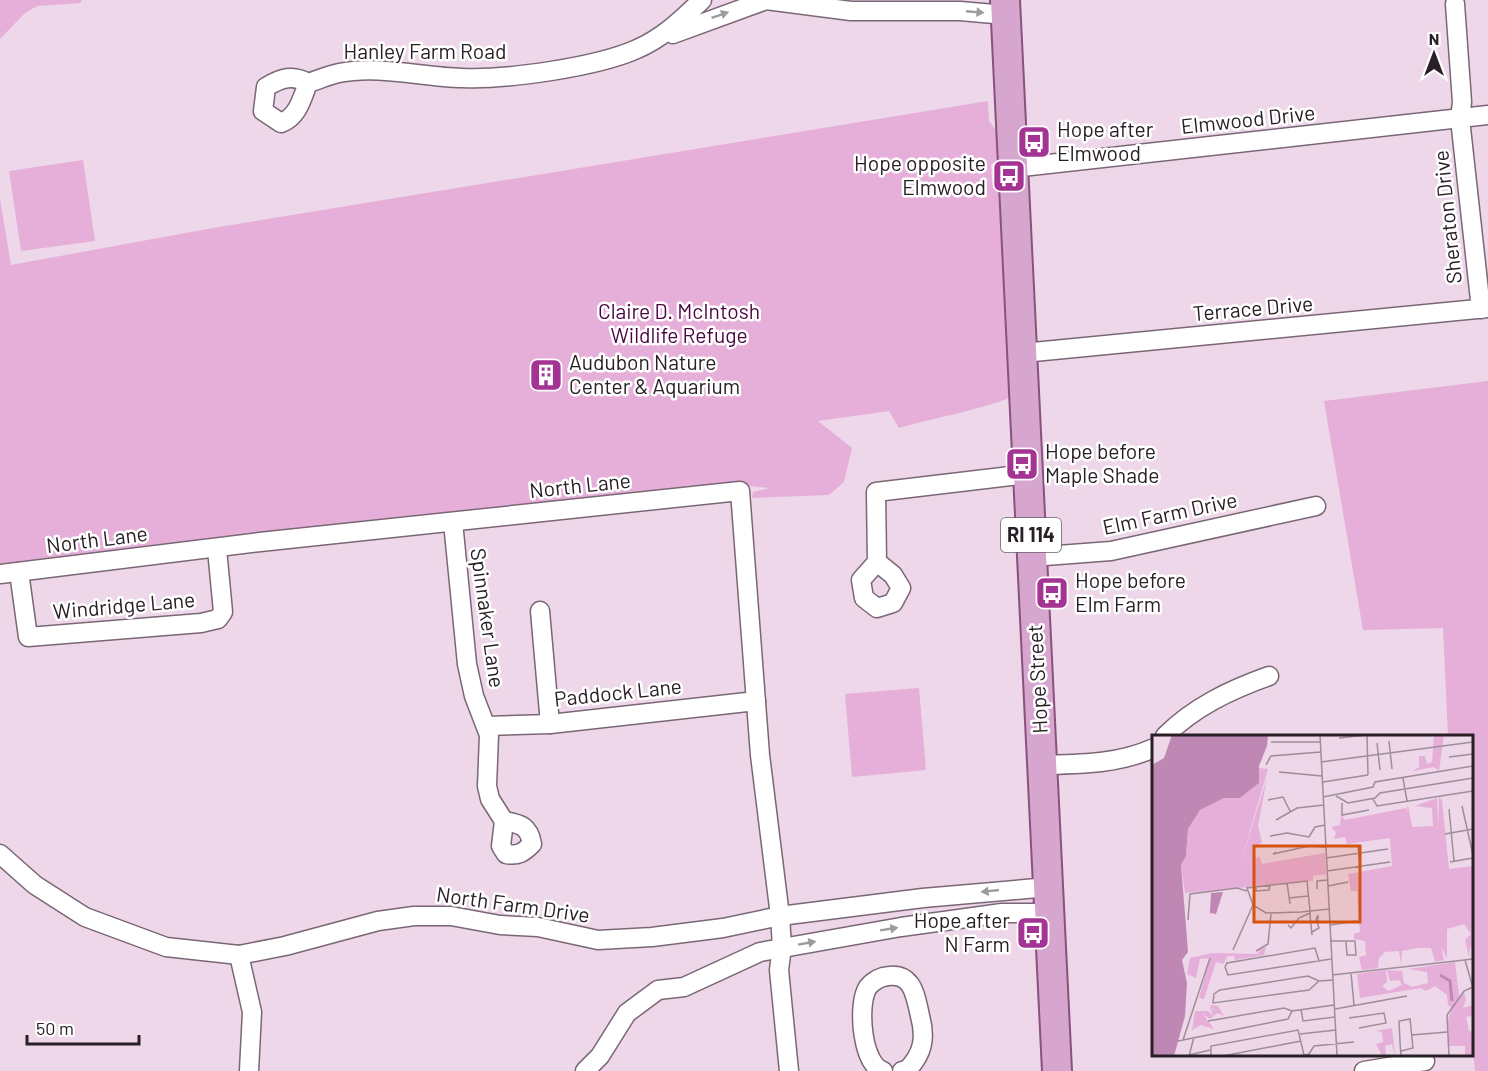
<svg xmlns="http://www.w3.org/2000/svg" width="1488" height="1071" font-family="Barlow,sans-serif">
<style>
.green{fill:#e5afd9}
.lines{fill:none;stroke-linecap:round;stroke-linejoin:round}
.minor-casing{stroke:#7a6775;stroke-width:21}
.primary-casing{stroke:#89517e;stroke-width:32}
.minor{stroke:#fff;stroke-width:18}
.primary{stroke:#d7a6ce;stroke-width:28}
.oneway{fill:#9e9b9d}
.labels{text-anchor:middle;stroke-width:5;stroke-linejoin:round;paint-order:stroke}
.shield{fill:#fff;stroke:#686367;stroke-width:1.5}
.shield-label{font-size:20px;font-weight:bold;fill:#282026}
.street-label{font-size:21px;fill:#282026;stroke:#fff}
.poi-label{font-size:21px;fill:#282026;stroke:#fff;text-anchor:start}
.park-label{font-size:21px;fill:#4a0542;stroke:#fff}
.inset-river{fill:none;stroke:#bf87b3;stroke-width:3}
.inset-road{fill:none;stroke:#9e8e9a;stroke-width:1.5}
.view{fill:#d5530f;fill-opacity:0.15;stroke:#d5530f;stroke-width:3}
.inset-edge{fill:none;stroke:#282026;stroke-width:3}
</style>
<rect width="100%" height="100%" fill="#edd7e8"/>
<g class="green">
<polygon points="0,0 82,0 80,3 37,6 25,13 0,39"/>
<path d="M 988,101 L 989,121 L 1002,139 L 1001,159 L 991,164 L 992,181 L 998,183 L 1012,397 C 976,411 937,417 899,428 L 889,411 L 818,421 L 852,448 L 844,482 L 829,495 L 752,498 L 753,492 L 770,488 L 749,486 L 746,483 L 0,574 L 0,199 L 11,265 L 213,228 Z"/>
<polygon points="83,160 95,241 21,251 9,171"/>
<polygon points="1488,381 1488,1071 1475,1071 1472,1042 1472,736 1448,736 1443,628 1363,630 1324,401"/>
<polygon points="919,688 926,770 852,777 845,694"/>
</g>
<g class="lines">
<g class="minor-casing">
<g id="minor">
<polyline points="1455,4 1462,102 1460,119 1481,309"/>
<polyline points="673,34 766,0 851,11 960,11 1006,15"/>
<path d="M 308,83 C 293,74 281,78 266,87 L 263,111 L 281,123 C 298,117 302,98 308,83 C 318,80 329,75 339,73 C 378,65 422,77 462,78 C 506,80 597,67 637,49 C 663,38 682,19 702,0"/>
<polyline points="1013,168 1488,115"/>
<polyline points="1023,353 1488,308"/>
<polyline points="453,522 467,664 474,696 489,735 487,786 490,799 504,821"/>
<polyline points="1032,557 1111,551 1316,506"/>
<polyline points="877,562 893,575 901,588 893,603 877,608 864,598 861,580 877,562 876,492 1028,474"/>
<polyline points="19,572 28,637 201,623 218,619 223,612 217,549"/>
<polyline points="0,574 260,542 740,491 760,755 780,916 782,947 779,970 789,1071"/>
<polyline points="540,611 550,724"/>
<polyline points="486,726 550,724 756,701"/>
<path d="M 1165,736 C 1194,707 1230,690 1269,676"/>
<path d="M 1043,765 C 1082,764 1118,764 1154,748"/>
<path d="M 504,821 C 521,824 529,826 532,844 C 523,853 518,856 506,854 L 501,846 Z"/>
<polyline points="0,854 35,885 85,917 166,947 239,955 285,946 378,921 414,916 451,916 500,925 538,927 598,940 652,937 723,928 780,916 923,898 1049,887"/>
<polyline points="239,955 252,1012 249,1071"/>
<polyline points="585,1071 600,1056 627,1013 658,990 684,987 760,952 901,927 1002,913 1050,913"/>
<path d="M 883,1071 C 862,1064 858,1009 866,991 C 868,985 876,979 883,977 C 912,970 915,993 920,1016 C 926,1038 923,1054 907,1070 L 902,1071"/>
<polyline points="1364,1071 1425,1061"/>
</g>
</g>
<g class="primary-casing">
<polyline id="primary" points="1005,0 1057,1071"/>
</g>
<use href="#minor" class="minor"/>
<use href="#primary" class="primary"/>
</g>
<defs><path id="oneway-solid" d="M-6-.8H1V-3.2L6.5 0L1 3.2V.8H-6Z" transform="scale(1.5)"/></defs>
<g class="oneway">
<use href="#oneway-solid" transform="translate(975 12) rotate(5)"/>
<use href="#oneway-solid" transform="translate(720 15) rotate(-19)"/>
<use href="#oneway-solid" transform="translate(990 891) rotate(174)"/>
<use href="#oneway-solid" transform="translate(889 929) rotate(-9)"/>
<use href="#oneway-solid" transform="translate(807 943) rotate(-10)"/>
</g>
<defs>
<g id="bus-square" transform="scale(1.725)"><rect x="-9" y="-9" width="18" height="18" rx="4" fill="#a33493" stroke="#fff"/><path d="M-5-6H5V4H4V6H2V4H-2V6H-4V4H-5ZM-3.5-4V0h7V-4ZM-3.5 1.2v1.5H-2V1.2ZM2 1.2v1.5H3.5V1.2Z" fill="#fff"/></g>
<g id="building-square" transform="scale(1.725)"><rect x="-9" y="-9" width="18" height="18" rx="4" fill="#a33493" stroke="#fff"/><path d="M-4-6H4V6H1V3H-1V6H-4ZM-2.5-4.3h1.7v1.8h-1.7ZM.8-4.3h1.7v1.8H.8ZM-2.5-1h1.7V.8h-1.7ZM.8-1h1.7V.8H.8Z" fill="#fff"/></g>
</defs>
<g fill-rule="evenodd">
<use href="#bus-square" x="1034" y="142"/>
<use href="#bus-square" x="1009" y="176"/>
<use href="#building-square" x="546" y="375"/>
<use href="#bus-square" x="1022" y="464"/>
<use href="#bus-square" x="1052" y="593"/>
<use href="#bus-square" x="1033" y="933"/>
</g>
<g class="labels">
<rect class="shield" x="1001" y="518" width="60" height="34" rx="4.5"/>
<g class="shield-label">
<text x="1031" y="542">RI 114</text>
</g>
<g class="street-label">
<text x="425" y="59">Hanley Farm Road</text>
<text transform="translate(1248 120) rotate(-6)" y="7">Elmwood Drive</text>
<text transform="translate(1448 217) rotate(-96)" y="7">Sheraton Drive</text>
<text transform="translate(1253 309) rotate(-5)" y="7">Terrace Drive</text>
<text transform="translate(580 486) rotate(-6)" y="7">North Lane</text>
<text transform="translate(1170 514) rotate(-12)" y="7">Elm Farm Drive</text>
<text transform="translate(97 540) rotate(-7)" y="7">North Lane</text>
<text transform="translate(124 606) rotate(-5)" y="7">Windridge Lane</text>
<text transform="translate(487 618) rotate(82)" y="7">Spinnaker Lane</text>
<text transform="translate(1038 679) rotate(-93)" y="7">Hope Street</text>
<text transform="translate(618 693) rotate(-6)" y="7">Paddock Lane</text>
<text transform="translate(513 905) rotate(8)" y="7">North Farm Drive</text>
</g>
<g class="poi-label">
<text x="1057" y="137">Hope after<tspan x="1057" dy="24">Elmwood</tspan></text>
<text x="986" y="171" text-anchor="end">Hope opposite<tspan x="986" dy="24">Elmwood</tspan></text>
<text x="569" y="370">Audubon Nature<tspan x="569" dy="24">Center &amp; Aquarium</tspan></text>
<text x="1045" y="459">Hope before<tspan x="1045" dy="24">Maple Shade</tspan></text>
<text x="1075" y="588">Hope before<tspan x="1075" dy="24">Elm Farm</tspan></text>
<text x="1010" y="928" text-anchor="end">Hope after<tspan x="1010" dy="24">N Farm</tspan></text>
</g>
<g class="park-label">
<text x="679" y="319">Claire D. McIntosh<tspan x="679" dy="24">Wildlife Refuge</tspan></text>
</g>
</g>
<g transform="translate(1152 735)">
<rect width="321" height="321" fill="#edd7e8"/>
<path d="M 282,0 L 292,0 L 287,36 L 282,32 L 261,36 L 267,32 L 267,21 L 273,21 L 275,29 L 280,27 ZM 107,33 L 116,34 L 87,134 L 115,43 L 106,91 L 110,107 L 101,115 L 103,128 L 103,123 L 108,122 L 110,129 L 173,118 L 174,139 L 161,141 L 161,146 L 33,158 L 29,130 L 34,121 L 36,94 L 48,75 L 72,63 L 88,63 L 107,48 ZM 287,62 L 290,65 L 297,134 L 321,131 L 321,219 L 318,211 L 317,222 L 313,205 L 319,199 L 312,189 L 295,194 L 295,224 L 289,211 L 292,225 L 283,227 L 279,213 L 265,213 L 250,216 L 249,230 L 247,216 L 233,217 L 227,223 L 226,233 L 210,235 L 207,222 L 214,220 L 213,206 L 202,204 L 202,199 L 208,197 L 205,156 L 199,156 L 196,139 L 240,131 L 238,103 L 195,109 L 193,102 L 182,104 L 184,97 L 179,92 L 188,90 L 189,80 L 193,85 L 254,73 L 254,77 L 256,70 L 260,92 L 281,91 L 280,73 L 263,71 L 285,63 L 286,91 ZM 114,212 L 112,220 L 83,225 L 82,221 L 76,221 L 71,229 L 64,227 L 52,264 L 47,263 L 58,223 L 48,224 L 44,243 L 35,239 L 38,223 L 60,218 L 106,219 L 107,214 ZM 303,227 L 307,261 L 312,257 L 314,265 L 311,273 L 321,270 L 321,280 L 314,282 L 317,296 L 321,297 L 321,321 L 313,321 L 313,311 L 297,311 L 296,284 L 300,273 L 296,270 L 295,260 L 283,251 L 274,256 L 269,253 L 208,263 L 205,239 L 234,235 L 235,247 L 230,251 L 237,256 L 250,250 L 247,245 L 238,246 L 235,235 L 250,236 L 252,248 L 260,252 L 276,248 L 275,237 L 256,234 ZM 59,270 L 66,271 L 72,281 L 65,278 L 58,284 L 51,279 L 62,294 L 49,290 L 40,295 L 43,276 L 56,276 L 61,281 L 59,276 L 63,273 L 58,275 ZM 240,293 L 243,321 L 240,309 L 233,311 L 234,321 L 230,321 L 224,309 L 231,307 L 230,297 L 224,296 Z" fill="#e5afd9"/>
<path d="M 20,0 L 116,0 L 115,11 L 107,31 L 107,48 L 88,63 L 72,63 L 48,75 L 36,94 L 34,121 L 29,130 L 35,204 L 36,217 L 30,225 L 35,248 L 33,281 L 22,321 L 0,321 L 0,30 L 12,23 ZM 71,157 L 64,179 L 58,178 L 59,158 Z" fill="#bf87b3"/>
<path class="inset-river" d="M 288,240 L 298,246 L 300,266"/>
<path class="inset-road" d="M 168,0 L 185,321M 215,0 L 216,40M 187,3 L 214,0M 237,6 L 240,34M 119,7 L 168,7M 225,8 L 228,35M 297,22 L 321,19M 169,27 L 321,7M 114,30 L 119,21 L 169,17M 127,37 L 170,41M 251,43 L 255,66M 171,47 L 216,40M 184,61 L 196,68 L 223,63 L 228,58 L 321,43M 171,62 L 221,52 L 223,47 L 321,31M 120,64 L 116,65 L 131,62 L 138,76M 221,64 L 225,71 L 321,56M 190,68 L 190,80 L 217,75M 310,71 L 321,120M 297,74 L 302,126M 124,85 L 145,73 L 172,70M 293,99 L 321,94M 118,101 L 135,98 L 157,102 L 163,92 L 173,90M 206,111 L 208,133M 124,117 L 121,119 L 157,111 L 174,112M 174,123 L 236,114M 298,127 L 321,123M 175,136 L 238,127M 135,148 L 138,169M 165,151 L 165,154 L 165,146 L 175,145M 176,151 L 196,147M 104,152 L 104,156 L 117,155 L 118,150M 137,163 L 156,161M 36,185 L 38,159 L 85,153 L 95,156M 136,190 L 139,193 L 147,183 L 158,178M 178,190 L 204,186M 160,197 L 167,193 L 164,184 L 166,180 L 166,187M 160,200 L 158,180 L 158,176 L 155,146 L 95,153 L 101,170 L 114,178 L 149,177 L 158,176 L 177,174M 178,206 L 203,206 L 204,220 L 195,220 L 194,207M 83,210 L 81,215 L 101,170M 104,216 L 116,209 L 119,179M 313,225 L 321,253M 167,226 L 163,213 L 75,228 L 73,232 L 76,240 L 179,224M 199,238 L 202,270M 180,240 L 321,224M 167,246 L 156,241 L 68,255 L 62,259 L 61,268 L 157,255 L 167,246 L 181,245M 149,274 L 151,286 L 183,282M 183,274 L 255,261M 197,283 L 232,278 L 234,288 L 207,293M 56,286 L 132,273 L 140,276M 148,299 L 184,295M 260,300 L 295,297M 31,305 L 58,223M 26,306 L 136,284 L 140,276 L 182,270M 249,316 L 261,313 L 258,284 L 247,286 L 248,307 L 249,321M 37,320 L 58,315M 37,321 L 42,302M 59,321 L 59,311 L 146,295 L 152,320M 71,321 L 149,306M 148,321 L 157,319 L 162,311 L 202,307M 297,321 L 295,280 L 312,256 L 321,252"/>
<path class="view" d="M 102,111 L 208,111 L 208,187 L 102,187 Z"/>
<rect width="321" height="321" class="inset-edge"/>
</g>
<g transform="translate(1434 54)" stroke="#ffffff" stroke-width="4.5" paint-order="stroke">
<path d="M0-4.5L10 22L0 15L-10 22Z" fill="#282026"/>
<text y="-9" font-size="16" font-weight="bold" text-anchor="middle" fill="#282026">N</text>
</g>
<path d="M27 1035v9h112v-9" fill="none" stroke="#282026" stroke-width="3"/>
<text x="36" y="1035" font-size="18" fill="#282026" stroke="#ffffff" stroke-width="4.5" paint-order="stroke">50 m</text>
</svg>
